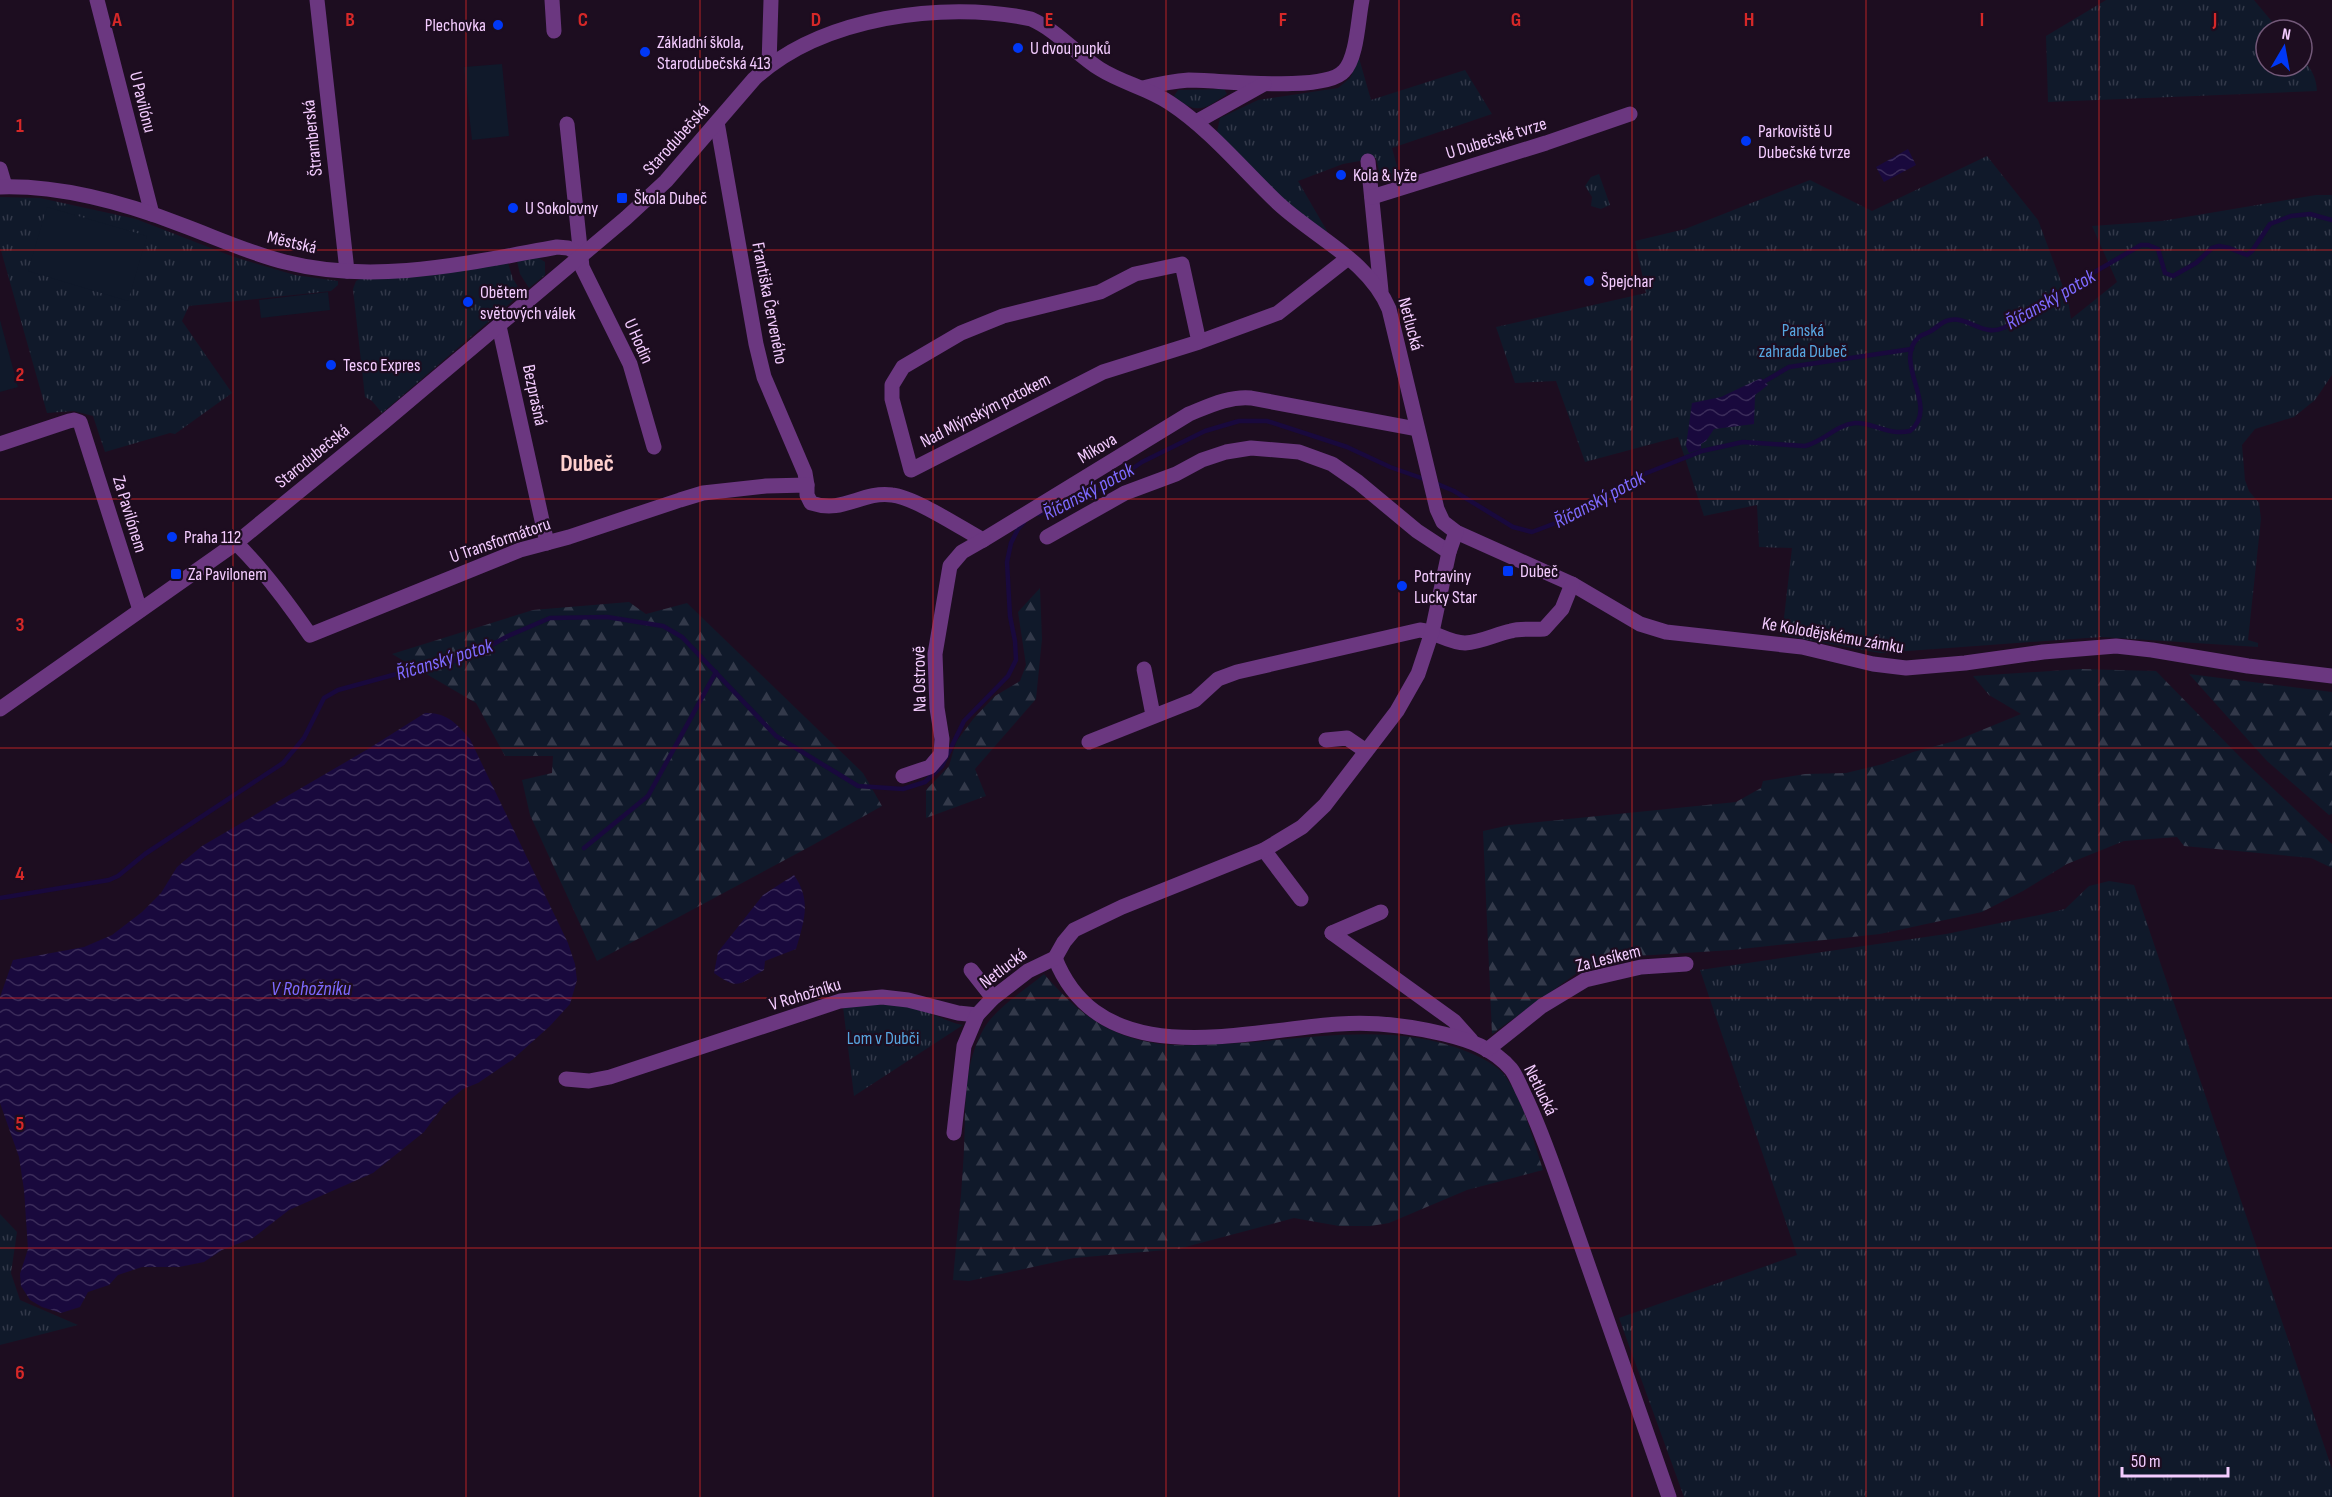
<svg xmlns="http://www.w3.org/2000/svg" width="2332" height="1497" font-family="'Sofia Sans Condensed',sans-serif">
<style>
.grass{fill:url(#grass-tufts)}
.forest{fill:url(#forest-firs)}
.pitch{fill:#10192a}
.water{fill:url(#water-waves)}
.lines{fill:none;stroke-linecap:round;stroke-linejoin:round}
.stream{stroke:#19093d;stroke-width:4.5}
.minor{stroke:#6b3780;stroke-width:15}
.grid{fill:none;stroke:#d62828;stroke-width:1.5;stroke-opacity:0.55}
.poi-dot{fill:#0038f7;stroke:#1d0d20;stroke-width:2}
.labels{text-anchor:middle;stroke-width:4.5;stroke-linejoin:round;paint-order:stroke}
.poi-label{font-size:18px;fill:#f4ccff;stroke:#1d0d20;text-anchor:start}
.street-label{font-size:18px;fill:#f4ccff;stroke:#1d0d20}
.park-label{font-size:18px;fill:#57a6e0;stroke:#1d0d20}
.water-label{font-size:20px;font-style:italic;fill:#7e6aff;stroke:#1d0d20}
.district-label{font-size:24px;font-weight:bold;fill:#ffd0ce;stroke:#1d0d20}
.grid-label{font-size:20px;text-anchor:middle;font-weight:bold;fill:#d62828;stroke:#1d0d20;stroke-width:4.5;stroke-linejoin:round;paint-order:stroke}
</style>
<defs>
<pattern id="grass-tufts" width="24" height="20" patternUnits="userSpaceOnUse" patternTransform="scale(1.5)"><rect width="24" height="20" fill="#10192a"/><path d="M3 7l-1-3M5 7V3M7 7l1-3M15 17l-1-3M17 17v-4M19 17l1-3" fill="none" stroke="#33394a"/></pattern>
<pattern id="forest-firs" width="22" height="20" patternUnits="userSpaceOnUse" patternTransform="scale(1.5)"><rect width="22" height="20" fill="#10192a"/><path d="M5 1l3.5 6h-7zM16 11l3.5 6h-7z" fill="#33394a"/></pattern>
<pattern id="water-waves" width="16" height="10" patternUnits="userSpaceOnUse" patternTransform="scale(1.5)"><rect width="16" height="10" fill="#19093d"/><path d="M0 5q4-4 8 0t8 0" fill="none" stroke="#3b2c5a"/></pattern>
</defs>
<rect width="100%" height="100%" fill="#1d0d20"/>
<g class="grass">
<path d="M 2106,0 L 2254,0 L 2279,30 L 2266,30 L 2266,66 L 2302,66 L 2302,58 C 2311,69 2316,76 2317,91 L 2048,102 L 2046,36 Z"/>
<polygon points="1359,58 1371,100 1465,70 1492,114 1392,148 1400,177 1390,180 1380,175 1376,158 1343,164 1298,181 1327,231 1325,233 1281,197 1217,132 1220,118 1258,100 1338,88 1350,78"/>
<path d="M 1224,89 L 1227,94 C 1205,109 1197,116 1174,96 L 1178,90 Z"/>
<polygon points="1987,156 2038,220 2068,300 2071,319 2117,282 2092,226 2162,221 2316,195 2332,195 2332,375 2315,400 2294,417 2255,429 2242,445 2245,480 2249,491 2259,503 2261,519 2248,640 2258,643 2258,647 2101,637 1880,653 1782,635 1792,548 1759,547 1757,505 1704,516 1678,437 1585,462 1556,381 1515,383 1496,327 1646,293 1635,241 1685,229 1810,180 1872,211"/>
<polygon points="1599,174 1610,205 1601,209 1591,206 1592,197 1585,186 1591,177"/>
<polygon points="0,197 40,198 136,219 234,257 295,275 338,281 338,285 331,291 189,306 182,321 232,393 175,434 170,433 105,452 93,416 74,411 47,413 0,247"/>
<polygon points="537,257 545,262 545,275 529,288 520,274 517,261"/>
<polygon points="508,263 513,279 522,293 382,413 372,401 365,397 353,289 356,281 360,279"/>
<polygon points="2109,881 2134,885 2332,1469 2332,1497 1684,1497 1619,1318 1797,1255 1700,970 1946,934 2044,914 2065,909 2089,886"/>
<path d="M 904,1003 C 925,1008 942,1021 963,1025 L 854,1096 L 843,1007 Z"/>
<polygon points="0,1214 17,1232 11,1273 20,1300 78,1325 0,1345"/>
</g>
<g class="forest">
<polygon points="1040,588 1042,639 1036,699 975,769 986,796 926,818 926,790 949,766 956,742 974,718 995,696 1020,681 1026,665 1018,612"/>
<polygon points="629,602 646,614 687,603 863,773 882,806 811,846 597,961 530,815 522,780 552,773 553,756 505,756 476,703 392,654 533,610"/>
<polygon points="2081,669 2156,671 2243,760 2332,844 2332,868 2311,858 2184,846 2177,837 2124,841 2067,864 2023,891 1982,912 1880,934 1732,950 1637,956 1577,973 1492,1034 1483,831 1510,825 1736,802 1761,788 1763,781 1805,774 1846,773 1883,764 1913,752 1955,741 2021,714 1989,695 1973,676"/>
<polygon points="2189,674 2332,692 2332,814 2329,815 2267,761"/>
<path d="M 1044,974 C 1075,1009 1100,1032 1148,1042 C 1171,1047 1193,1045 1216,1044 C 1300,1042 1388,1019 1468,1052 C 1480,1057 1498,1065 1506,1077 C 1524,1104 1533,1138 1543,1170 L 1467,1190 L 1389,1223 L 1371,1226 L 1339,1226 L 1294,1218 L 1178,1249 L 1074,1258 L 969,1281 L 953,1280 C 956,1242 961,1204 963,1166 C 967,1121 960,1071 983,1030 C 996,1007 1024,991 1044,974 Z"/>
</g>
<g class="pitch">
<polygon points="502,64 509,136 472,140 464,67"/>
<polygon points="47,207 147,236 128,301 28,271"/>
<polygon points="328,292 330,310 261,318 259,300"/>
<polygon points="0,320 18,387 0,392"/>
</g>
<g class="water">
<polygon points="1908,149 1916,165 1884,182 1876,167"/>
<polygon points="1761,378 1768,385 1755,395 1754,424 1714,429 1706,441 1701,444 1701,449 1689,453 1686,446 1692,403 1721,397"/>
<path d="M 425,713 C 447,712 457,724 470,739 L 568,943 L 575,964 L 577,980 L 570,1004 L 550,1026 L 512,1060 L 478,1083 L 463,1089 L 444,1105 L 424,1132 L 373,1173 L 289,1210 L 253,1238 L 222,1250 L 204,1262 L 179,1267 L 142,1267 L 118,1275 L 109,1285 L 88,1292 L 80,1307 L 61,1313 L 42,1307 L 30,1300 L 21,1286 L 20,1274 L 28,1249 L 24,1190 L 19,1157 L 0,1103 L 0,997 L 13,960 L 84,947 L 112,935 L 142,912 L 161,893 L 177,867 L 202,846 L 368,749 Z"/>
<path d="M 794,875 C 812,901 804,921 796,949 L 765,961 L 764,970 C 739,984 739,991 714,973 L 718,952 L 763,895 Z"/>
</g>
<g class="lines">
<g class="stream">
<polyline points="1760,384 1789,367 1912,349"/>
<path d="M 1435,483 L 1454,491 L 1513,527 L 1532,532 L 1561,521 L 1629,480 L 1702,451 L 1743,442 L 1805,446 C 1823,442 1836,425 1855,423 C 1873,422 1888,436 1910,431 C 1941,407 1891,362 1919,337 C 1922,334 1927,334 1931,331 C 1938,327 1942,321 1950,320 C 1967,316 1984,337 2003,328 C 2015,323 2026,312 2038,305 C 2072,285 2107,265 2141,245 L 2148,245 L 2158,249 L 2165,273 L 2173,276 L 2196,263 L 2212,248 L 2219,246 L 2229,248 L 2247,255 L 2252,251 L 2270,224 L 2291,216 L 2310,214 L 2332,220"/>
<polyline points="1039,514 1066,500 1087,495 1107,486 1142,462 1205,431 1239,421 1267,421 1347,447 1390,467 1427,480"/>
<polyline points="584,848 648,796 716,672"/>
<polyline points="0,898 109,880 118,876 145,854 283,763 304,738 324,698 338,690 404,672 429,669 475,654 508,636 550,618 607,617 663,626 682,637 776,736 858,786 903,789 925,782 942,766 964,721 1008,676 1016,660 1015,641 1010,616 1007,562 1011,543 1018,529 1024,522"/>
</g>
<g class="minor">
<polyline points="97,0 152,214"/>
<polyline points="317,0 347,271"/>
<polyline points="552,0 554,31"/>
<polyline points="769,65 771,0"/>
<path d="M 1143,88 C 1159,84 1174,81 1189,80 C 1220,80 1325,93 1344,71 C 1357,58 1358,19 1362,0"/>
<polyline points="717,122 756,344 764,377 805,473 807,485"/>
<polyline points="1196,122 1264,84"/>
<polyline points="567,124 582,267 630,364 654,447"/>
<polyline points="1368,161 1381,291"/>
<polyline points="0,169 5,186"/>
<path d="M 0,187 C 62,185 125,203 182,225 C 217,238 249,253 285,262 C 375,285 468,263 557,247 L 568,248 L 582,255"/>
<polyline points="1372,197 1546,143 1630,114"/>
<polyline points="499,326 547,543"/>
<polyline points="1199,342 1182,264 1135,274 1100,292 1003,316 961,333 903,367 892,385 892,399 911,470 1103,372 1199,342 1278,313 1348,258"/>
<polyline points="0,444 69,421 74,420 80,422 140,610"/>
<polyline points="1047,537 1125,493 1176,474 1202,460 1226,452 1251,448 1299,452 1332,464 1358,482 1417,531 1449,552"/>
<path d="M 236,543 C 264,570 288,603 310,635 L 520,550 L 569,537 L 680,500 L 703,493 L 766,486 L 807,485 L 807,495 L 811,503 C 844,514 861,491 892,495 C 914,497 961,528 983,540 L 1189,414 C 1209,406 1229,396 1251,398 L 1417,429"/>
<polyline points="1144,669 1153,715"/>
<path d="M 0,709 L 236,543 L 384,422 L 626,218 L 666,181 L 754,79 C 821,17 944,0 1031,19 C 1058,31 1076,54 1100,69 C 1122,83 1148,88 1170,103 C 1211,130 1243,170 1279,204 C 1316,238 1369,261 1389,309 L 1437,509 L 1443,522 L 1456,532 L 1572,584 L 1640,624 L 1666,632 L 1802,647 L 1873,664 L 1906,668 L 1965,663 L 2043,652 L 2116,646 L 2152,650 L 2248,666 L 2332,676"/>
<polyline points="1326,740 1347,738 1366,751"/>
<path d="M 1089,742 L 1195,700 L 1218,679 L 1237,672 L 1420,630 C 1436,632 1449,643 1465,643 C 1482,642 1496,634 1511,631 C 1521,628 1533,630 1544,629 L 1562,609 L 1572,584"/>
<polyline points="903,776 930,767 941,754 942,739 937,708 935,654 950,566 962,552 983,540"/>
<polyline points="1264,850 1301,899"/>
<polyline points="1332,933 1454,1021 1471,1040"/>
<polyline points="1332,933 1381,912"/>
<path d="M 1055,958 C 1101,1075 1245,1030 1339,1024 C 1374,1021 1410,1026 1444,1034 C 1469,1040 1493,1048 1511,1069 C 1516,1075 1520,1086 1524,1094 C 1541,1129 1553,1165 1566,1202 C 1600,1300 1635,1399 1669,1497"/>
<polyline points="971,970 993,998"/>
<polyline points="1487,1050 1542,1006 1585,980 1641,967 1686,964"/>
<polyline points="566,1079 589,1081 610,1077 840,1001 882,997 908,1000 958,1013 977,1015"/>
<polyline points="954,1133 964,1046 977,1015 993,998 1028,971 1055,958 1064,942 1074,930 1122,907 1264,850 1302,827 1325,805 1397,711 1418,674 1432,632 1449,552 1456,532"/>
</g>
</g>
<path class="grid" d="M 233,0 L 233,1497M 466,0 L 466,1497M 700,0 L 700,1497M 933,0 L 933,1497M 1166,0 L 1166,1497M 1399,0 L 1399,1497M 1632,0 L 1632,1497M 1866,0 L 1866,1497M 2099,0 L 2099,1497M 0,250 L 2332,250M 0,499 L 2332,499M 0,748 L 2332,748M 0,998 L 2332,998M 0,1248 L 2332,1248"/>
<g class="poi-dot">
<circle cx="498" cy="25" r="6"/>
<circle cx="1018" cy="48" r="6"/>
<circle cx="645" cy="52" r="6"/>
<circle cx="1746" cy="141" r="6"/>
<circle cx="1341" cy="175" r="6"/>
<rect x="616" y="192" width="12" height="12" rx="3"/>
<circle cx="513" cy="208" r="6"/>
<circle cx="1589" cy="281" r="6"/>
<circle cx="468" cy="302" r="6"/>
<circle cx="331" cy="365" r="6"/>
<circle cx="172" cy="537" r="6"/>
<rect x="1502" y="565" width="12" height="12" rx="3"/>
<rect x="170" y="568" width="12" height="12" rx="3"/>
<circle cx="1402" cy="586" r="6"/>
</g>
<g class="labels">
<g class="poi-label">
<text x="486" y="31" text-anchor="end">Plechovka</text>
<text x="657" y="48">Základní škola,<tspan x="657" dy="21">Starodubečská 413</tspan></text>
<text x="1030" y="54">U dvou pupků</text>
<text x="1758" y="137">Parkoviště U<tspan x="1758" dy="21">Dubečské tvrze</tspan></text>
<text x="1353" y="181">Kola &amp; lyže</text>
<text x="634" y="204">Škola Dubeč</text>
<text x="525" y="214">U Sokolovny</text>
<text x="1601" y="287">Špejchar</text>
<text x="480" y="298">Obětem<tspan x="480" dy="21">světových válek</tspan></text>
<text x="343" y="371">Tesco Expres</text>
<text x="184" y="543">Praha 112</text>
<text x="1520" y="577">Dubeč</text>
<text x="188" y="580">Za Pavilonem</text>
<text x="1414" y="582">Potraviny<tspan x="1414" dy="21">Lucky Star</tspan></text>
</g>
<g class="street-label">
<text transform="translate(143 102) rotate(76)" y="6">U Pavilónu</text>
<text transform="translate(312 138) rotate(-96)" y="6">Štramberská</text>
<text transform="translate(1496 138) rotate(-17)" y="6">U Dubečské tvrze</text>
<text transform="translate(676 139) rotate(-48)" y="6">Starodubečská</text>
<text transform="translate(292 242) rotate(13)" y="6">Městská</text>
<text transform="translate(770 303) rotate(79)" y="6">Františka Červeného</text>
<text transform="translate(1411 324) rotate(75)" y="6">Netlucká</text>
<text transform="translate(639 341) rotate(66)" y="6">U Hodin</text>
<text transform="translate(535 395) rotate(78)" y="6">Bezprašná</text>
<text transform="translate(985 410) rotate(-27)" y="6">Nad Mlýnským potokem</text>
<text transform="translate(1097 448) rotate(-31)" y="6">Mikova</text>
<text transform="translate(312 456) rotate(-39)" y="6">Starodubečská</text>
<text transform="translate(130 514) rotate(73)" y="6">Za Pavilónem</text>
<text transform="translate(500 540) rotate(-19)" y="6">U Transformátoru</text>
<text transform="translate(1833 635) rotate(10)" y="6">Ke Kolodějskému zámku</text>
<text transform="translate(919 679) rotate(-91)" y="6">Na Ostrově</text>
<text transform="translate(1608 958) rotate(-14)" y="6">Za Lesíkem</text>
<text transform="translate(1003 968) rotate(-37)" y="6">Netlucká</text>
<text transform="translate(805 994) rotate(-17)" y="6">V Rohožníku</text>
<text transform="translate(1541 1090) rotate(64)" y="6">Netlucká</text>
</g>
<g class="park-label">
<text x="1803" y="336">Panská<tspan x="1803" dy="21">zahrada Dubeč</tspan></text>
<text x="883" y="1044">Lom v Dubči</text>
</g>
<g class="water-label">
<text transform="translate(2050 299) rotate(-30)" y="7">Říčanský potok</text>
<text transform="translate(1088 491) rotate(-28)" y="7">Říčanský potok</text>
<text transform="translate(1599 499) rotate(-28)" y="7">Říčanský potok</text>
<text transform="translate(444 659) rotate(-17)" y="7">Říčanský potok</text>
<text x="311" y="995">V Rohožníku</text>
</g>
<g class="district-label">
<text x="587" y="471">Dubeč</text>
</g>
</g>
<g class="grid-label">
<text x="117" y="26">A</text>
<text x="350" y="26">B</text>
<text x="583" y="26">C</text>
<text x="816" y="26">D</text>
<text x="1049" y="26">E</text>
<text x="1283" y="26">F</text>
<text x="1516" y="26">G</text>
<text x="1749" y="26">H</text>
<text x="1982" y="26">I</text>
<text x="2215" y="26">J</text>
<text x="20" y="132">1</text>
<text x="20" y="381">2</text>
<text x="20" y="631">3</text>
<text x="20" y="880">4</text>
<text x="20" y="1130">5</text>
<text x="20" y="1379">6</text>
</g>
<g transform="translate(2284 48) rotate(10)"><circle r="28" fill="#1d0d20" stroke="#735979" stroke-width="1.5"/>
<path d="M0-4.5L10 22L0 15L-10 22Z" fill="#0038f7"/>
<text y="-9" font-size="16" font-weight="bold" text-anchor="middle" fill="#f4ccff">N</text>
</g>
<path d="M2122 1467v9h106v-9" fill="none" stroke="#f4ccff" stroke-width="3"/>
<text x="2131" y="1467" font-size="18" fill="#f4ccff" stroke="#1d0d20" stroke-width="4.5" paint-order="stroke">50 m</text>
</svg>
